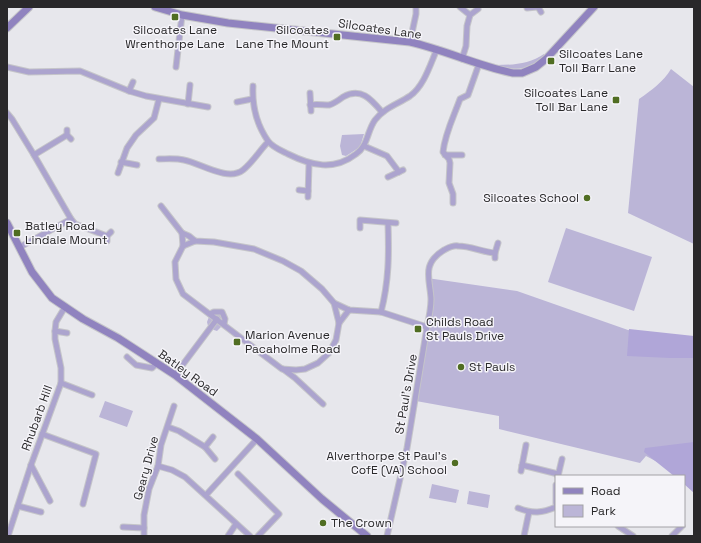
<svg xmlns="http://www.w3.org/2000/svg" width="701" height="543" font-family="'Space Grotesk',sans-serif">
<style>
.green{fill:#bbb5d7}
.forest{fill:#b0a6d8}
.lines{fill:none;stroke-linecap:round;stroke-linejoin:round}
.street-casing{stroke:#c5c5c9;stroke-width:7}
.secondary-casing{stroke:#c5c5c9;stroke-width:9}
.street{stroke:#aca4ce;stroke-width:5}
.secondary{stroke:#9083bf;stroke-width:7}
.poi-dot{fill:#506d22;stroke:#f5f4f9;stroke-width:1.5}
.labels{text-anchor:middle;stroke-width:3;stroke-linejoin:round;paint-order:stroke}
.street-label{font-size:12px;fill:#29282a;stroke:#f5f4f9}
.poi-label{font-size:12px;fill:#29282a;stroke:#f5f4f9;text-anchor:start}
</style>
<rect width="100%" height="100%" fill="#e7e7ec"/>
<g class="green">
<path d="M 544,54 L 544,56 C 528,71 517,71 496,65 C 513,65 530,64 544,54 Z"/>
<path d="M 671,69 L 694,87 L 694,244 L 628,213 L 639,99 C 652,90 663,82 671,69 Z"/>
<polygon points="364,134 360,147 346,156 342,155 340,146 342,135"/>
<polygon points="566,228 652,257 634,311 548,282"/>
<polygon points="427,278 517,291 628,330 694,337 694,491 684,476 646,456 640,463 499,429 499,416 416,401 430,312"/>
<polygon points="222,312 224,324 217,331 214,330 208,326 207,322 210,314"/>
<polygon points="105,401 133,411 127,427 99,417"/>
<polygon points="432,484 459,490 456,503 429,498"/>
<polygon points="469,491 490,495 488,508 467,504"/>
</g>
<g class="forest">
<polygon points="629,329 694,336 694,358 670,358 627,356"/>
<polygon points="694,442 694,493 684,484 684,476 674,476 644,452 645,448"/>
</g>
<g class="lines">
<g class="street-casing">
<g id="street">
<polyline points="460,7 470,15"/>
<polyline points="538,7 541,12"/>
<polyline points="527,8 537,7"/>
<polyline points="410,42 416,14 416,7"/>
<polyline points="462,59 466,46 467,26 470,15 478,9"/>
<polyline points="7,67 29,72 80,71 129,91 146,96 208,107"/>
<polyline points="176,67 182,15"/>
<path d="M 253,86 C 252,105 257,125 268,141 C 272,147 282,151 288,154 C 312,166 334,171 356,154 C 368,146 367,131 375,120 C 384,108 398,104 410,96 C 424,86 430,65 437,49"/>
<polyline points="129,91 133,82"/>
<polyline points="310,93 311,111"/>
<polyline points="237,102 252,99"/>
<polyline points="188,104 190,85"/>
<path d="M 310,105 C 316,104 323,105 329,105 C 333,104 339,100 343,97 C 361,87 371,99 382,112"/>
<polyline points="7,113 12,119 34,155 71,219 75,224 107,236"/>
<polyline points="67,130 67,135 71,139"/>
<polyline points="364,146 387,156 399,172"/>
<polyline points="34,155 67,135"/>
<polyline points="445,155 462,155"/>
<path d="M 159,159 C 167,159 175,158 184,160 C 200,163 228,182 243,170 C 253,162 260,150 268,142"/>
<polyline points="121,162 137,165"/>
<polyline points="118,173 127,148 136,135 154,118 159,99"/>
<polyline points="388,177 403,170"/>
<polyline points="299,190 308,191"/>
<polyline points="308,197 309,164"/>
<path d="M 453,203 L 453,194 L 449,183 L 450,163 L 449,159 L 443,152 C 445,133 454,116 460,99 L 468,95 L 479,64"/>
<polyline points="161,206 182,233 189,236 195,241 214,242 254,249 283,261 301,271 322,289 334,303 349,310 381,312 427,327 407,448 387,536"/>
<polyline points="360,228 360,220 396,223"/>
<polyline points="182,233 183,246"/>
<polyline points="107,241 107,236 111,232"/>
<polyline points="195,241 183,246 175,262 176,279 183,294 282,369 296,370 305,369 318,363 329,353 336,340 339,323 334,303"/>
<polyline points="20,247 71,219"/>
<polyline points="495,258 495,253 498,243"/>
<path d="M 381,312 C 389,281 389,254 388,223"/>
<polyline points="210,314 214,312 222,312 225,319 224,324"/>
<polyline points="339,323 349,310"/>
<path d="M 427,327 C 429,318 431,309 431,299 C 430,279 421,264 444,250 C 448,248 453,245 458,246 C 471,246 482,252 495,253"/>
<polyline points="55,331 67,333"/>
<polyline points="127,357 136,365 152,368 157,363"/>
<polyline points="283,369 295,378 323,404"/>
<polyline points="175,375 217,319"/>
<polyline points="61,383 92,395"/>
<polyline points="168,427 179,431 205,447 215,459"/>
<polyline points="42,434 96,454 83,504"/>
<polyline points="205,447 213,437"/>
<polyline points="31,465 50,501"/>
<polyline points="522,465 558,474"/>
<polyline points="158,466 172,470 185,477 250,536"/>
<polyline points="521,471 526,445"/>
<polyline points="238,474 279,514 258,536"/>
<polyline points="558,476 562,459"/>
<polyline points="556,485 556,503"/>
<polyline points="206,495 257,439"/>
<polyline points="18,506 41,512"/>
<path d="M 518,508 C 533,514 542,513 556,507"/>
<polyline points="618,526 633,536"/>
<polyline points="123,527 144,528"/>
<polyline points="8,536 31,465 61,383 61,368 55,339 55,331 56,322 65,307"/>
<polyline points="144,536 144,515 149,489 158,466 161,445 174,406"/>
<polyline points="228,536 236,524"/>
<polyline points="524,536 529,512"/>
<polyline points="672,536 682,526"/>
</g>
</g>
<g class="secondary-casing">
<g id="secondary">
<path d="M 155,7 L 182,15 L 228,23 L 410,42 C 445,50 478,66 513,73 L 522,73 L 536,67 L 546,59 L 594,7"/>
<polyline points="7,28 29,7"/>
<polyline points="7,223 32,272 52,298 83,319 118,338 175,375 257,439 322,499 367,536"/>
</g>
</g>
<use href="#street" class="street"/>
<use href="#secondary" class="secondary"/>
</g>
<g class="poi-dot">
<rect x="171" y="13" width="8" height="8" rx="2"/>
<rect x="333" y="33" width="8" height="8" rx="2"/>
<rect x="547" y="57" width="8" height="8" rx="2"/>
<rect x="612" y="96" width="8" height="8" rx="2"/>
<circle cx="587" cy="198" r="4"/>
<rect x="13" y="229" width="8" height="8" rx="2"/>
<rect x="414" y="325" width="8" height="8" rx="2"/>
<rect x="233" y="338" width="8" height="8" rx="2"/>
<circle cx="461" cy="367" r="4"/>
<circle cx="455" cy="463" r="4"/>
<circle cx="323" cy="523" r="4"/>
</g>
<g class="labels">
<g class="street-label">
<text transform="translate(380 29) rotate(8)" y="4">Silcoates Lane</text>
<text transform="translate(188 373) rotate(36)" y="4">Batley Road</text>
<text transform="translate(406 394) rotate(-80)" y="4">St Paul's Drive</text>
<text transform="translate(37 418) rotate(-70)" y="4">Rhubarb Hill</text>
<text transform="translate(146 468) rotate(-75)" y="4">Geary Drive</text>
</g>
<g class="poi-label">
<text x="175" y="34" text-anchor="middle">Silcoates Lane<tspan x="175" dy="14">Wrenthorpe Lane</tspan></text>
<text x="329" y="34" text-anchor="end">Silcoates<tspan x="329" dy="14">Lane The Mount</tspan></text>
<text x="559" y="58">Silcoates Lane<tspan x="559" dy="14">Toll Barr Lane</tspan></text>
<text x="608" y="97" text-anchor="end">Silcoates Lane<tspan x="608" dy="14">Toll Bar Lane</tspan></text>
<text x="579" y="202" text-anchor="end">Silcoates School</text>
<text x="25" y="230">Batley Road<tspan x="25" dy="14">Lindale Mount</tspan></text>
<text x="426" y="326">Childs Road<tspan x="426" dy="14">St Pauls Drive</tspan></text>
<text x="245" y="339">Marion Avenue<tspan x="245" dy="14">Pacaholme Road</tspan></text>
<text x="469" y="371">St Pauls</text>
<text x="447" y="460" text-anchor="end">Alverthorpe St Paul's<tspan x="447" dy="14">CofE (VA) School</tspan></text>
<text x="331" y="527">The Crown</text>
</g>
</g>
<rect width="701" height="543" fill="none" stroke="#29282a" stroke-width="16"/>
<rect x="555" y="475" width="130" height="52" fill="#f5f4f9" stroke="#a3a2a6"/>
<rect x="563" y="488" width="20" height="6" fill="#9083bf" stroke="#a3a2a6"/>
<text x="591" y="495" font-size="12" fill="#29282a">Road</text>
<rect x="563" y="505" width="20" height="12" fill="#bbb5d7" stroke="#a3a2a6"/>
<text x="591" y="515" font-size="12" fill="#29282a">Park</text>
</svg>
